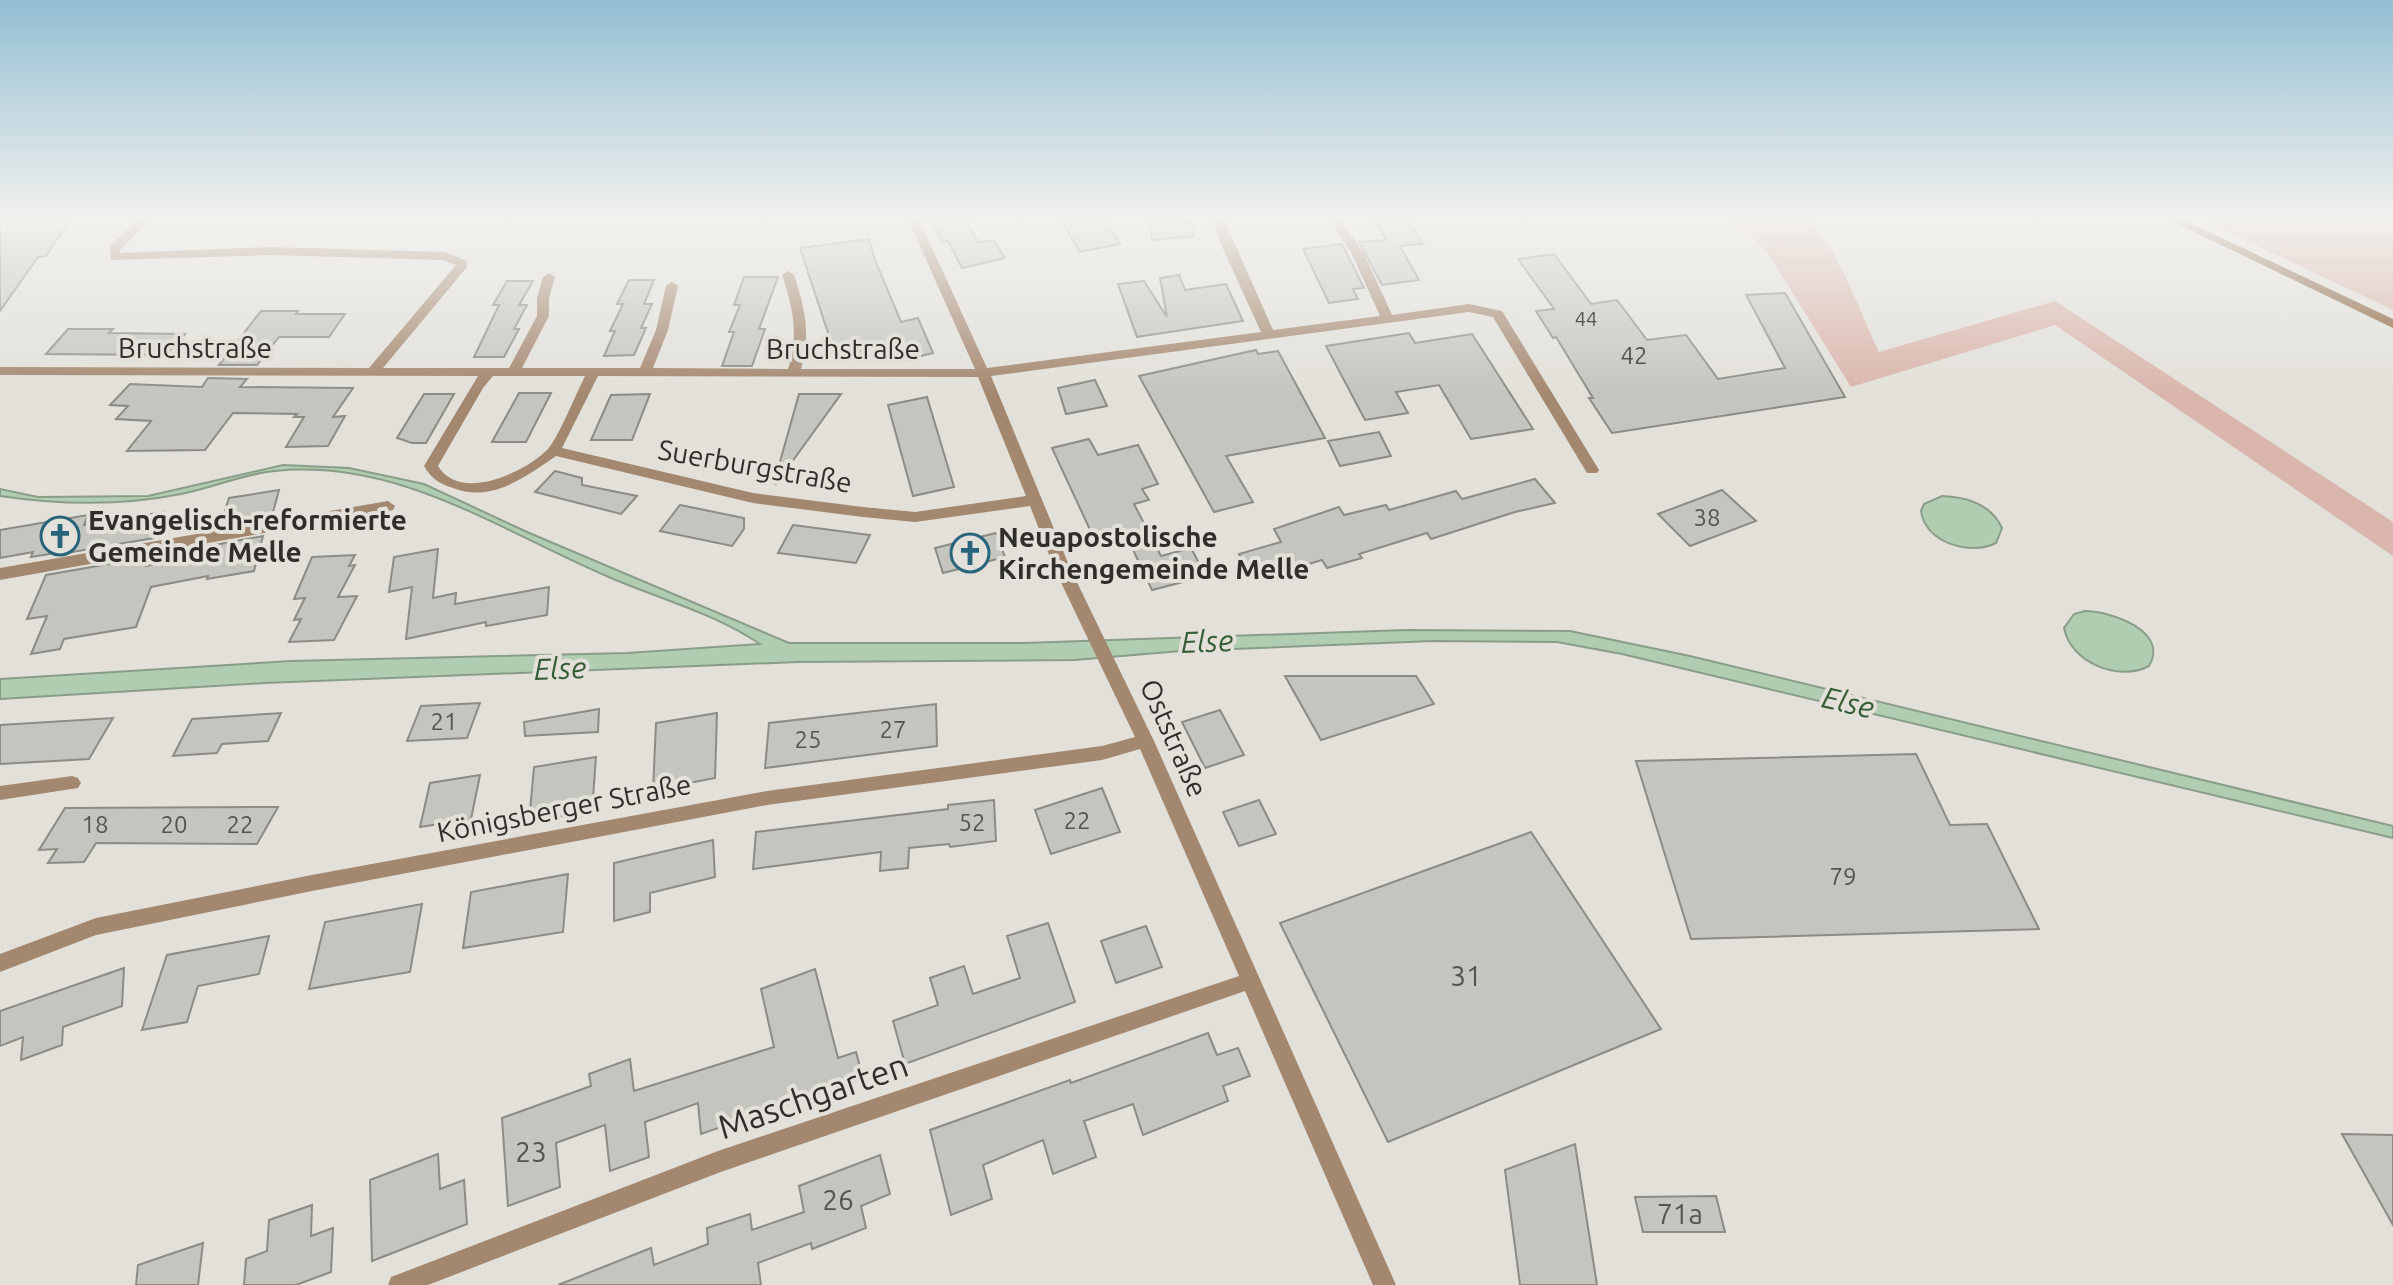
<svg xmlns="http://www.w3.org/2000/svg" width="2393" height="1285" font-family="Ubuntu,sans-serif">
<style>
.green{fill:#d9b5ab}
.water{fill:#b1cdb1;stroke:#8a9d89;stroke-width:2}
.building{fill:#c4c5bf;stroke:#8b8c86;stroke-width:2}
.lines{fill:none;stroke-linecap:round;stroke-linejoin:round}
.minor{fill:#a4876f;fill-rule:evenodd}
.secondary{fill:#855c38;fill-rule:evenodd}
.labels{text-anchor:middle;stroke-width:8;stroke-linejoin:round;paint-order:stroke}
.far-number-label{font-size:20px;fill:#545450}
.number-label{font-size:24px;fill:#545450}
.street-label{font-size:28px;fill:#2f2e2b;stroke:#e2e0d9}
.poi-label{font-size:28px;font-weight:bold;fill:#2f2e2b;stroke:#e2e0d9;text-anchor:start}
.near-number-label{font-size:28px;fill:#545450}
.water-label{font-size:30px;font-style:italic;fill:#345d35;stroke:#e2e0d9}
.near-street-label{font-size:34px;fill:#2f2e2b;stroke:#e2e0d9}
</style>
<rect width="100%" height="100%" fill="#e2e0d9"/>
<g class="green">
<path d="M 1719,215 C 1742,215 1769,211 1793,215 C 1831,220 1862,320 1879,352 L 2055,301 L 2393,522 L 2393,556 L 2055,325 L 1851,387 L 1768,253 L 1749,233 Z"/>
<polygon points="2192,215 2393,215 2393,310"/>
</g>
<g class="water">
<path d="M 283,465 L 349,468 L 424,484 L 527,532 L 789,643 L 1024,643 L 1406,630 L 1570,631 L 1690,656 L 2393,826 L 2393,838 L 1622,654 L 1557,642 L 1433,641 L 1181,651 L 1075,660 L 798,662 L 265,683 L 0,699 L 0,679 L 291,661 L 627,653 L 760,644 C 716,614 660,599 611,578 C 502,532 399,458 275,471 C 243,474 212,488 181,494 C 121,506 60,505 0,496 L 0,489 L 38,497 L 148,496 Z"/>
<path d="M 1942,496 C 1967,497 1991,504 2002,528 L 1996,543 C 1971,556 1925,543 1921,511 L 1924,504 Z"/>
<path d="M 2085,611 C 2110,611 2170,631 2149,666 C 2119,682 2071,663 2064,628 L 2074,614 Z"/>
</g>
<g class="building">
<polygon points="0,215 73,215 46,256 38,257 0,311"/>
<polygon points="964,215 978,243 994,240 1005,258 962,268 948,241 942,242 933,221"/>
<polygon points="1058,215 1103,217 1120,244 1080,252"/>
<polygon points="1148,215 1189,215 1194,236 1152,240"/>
<polygon points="1372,215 1406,215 1423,244 1400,246 1419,280 1382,285 1359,242 1386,240"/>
<polygon points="869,239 875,260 901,322 918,318 933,353 896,362 889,345 836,357 800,248"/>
<polygon points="1342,244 1364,288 1353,289 1358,299 1329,303 1303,249"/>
<polygon points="1554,254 1591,304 1617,300 1647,340 1686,335 1718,379 1785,368 1746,295 1785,293 1845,397 1612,433 1589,398 1593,398 1556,337 1553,338 1536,311 1554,309 1518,259"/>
<polygon points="1179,275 1185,290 1226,284 1243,321 1137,337 1118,284 1144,281 1167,317 1160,278"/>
<polygon points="744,277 778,277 759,329 765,329 752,366 722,366 734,332 729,332 740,305 734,305"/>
<polygon points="629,280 654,280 644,304 652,304 641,328 646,328 634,355 604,356 615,331 610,331 623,304 617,304"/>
<polygon points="507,281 533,281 519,305 527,305 514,329 519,329 504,357 474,357 499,305 493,305"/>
<polygon points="261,311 298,311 296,314 345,314 329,337 279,337 257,365 219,365"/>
<polygon points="68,329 113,329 109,333 185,334 166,355 46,354"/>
<polygon points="1409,333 1415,343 1472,334 1533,429 1471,439 1439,385 1396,392 1408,413 1365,420 1326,346"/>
<polygon points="1256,350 1258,354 1278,351 1325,438 1226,456 1253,502 1214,512 1139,376"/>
<polygon points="208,378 247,379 240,387 353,388 333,417 345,416 328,446 286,447 304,417 294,417 297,414 233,413 205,450 127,451 151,421 116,419 128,406 110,405 130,384 202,387"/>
<polygon points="1095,380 1107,406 1066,414 1058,388"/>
<polygon points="519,393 551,393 526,442 492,442"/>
<polygon points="424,394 454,394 426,443 412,443 397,438"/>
<polygon points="650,394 632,440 591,440 611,395"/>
<polygon points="799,394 841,394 776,484 774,483"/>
<polygon points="927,397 954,487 913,496 888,405"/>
<polygon points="1379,432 1391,456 1340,466 1328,441"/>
<polygon points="1089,439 1098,455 1138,445 1158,484 1142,489 1149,500 1134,504 1161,556 1191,548 1206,576 1152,590 1128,539 1098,547 1052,448"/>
<polygon points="555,471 582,478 582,485 637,496 621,514 535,492"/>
<polygon points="1535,479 1555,503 1515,512 1431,539 1427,533 1359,554 1362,558 1327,568 1322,560 1255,580 1239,554 1281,542 1274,529 1339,507 1344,515 1386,505 1389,510 1456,491 1462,499"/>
<polygon points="279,490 273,512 269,513 267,519 220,527 229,498"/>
<polygon points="1722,490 1756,521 1690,546 1658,514"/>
<polygon points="680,505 744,518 744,529 732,546 660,531"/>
<polygon points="163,512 154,538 55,555 56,553 31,557 33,552 0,558 0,530 88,515 84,525"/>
<polygon points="793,525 870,535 856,563 778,553"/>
<polygon points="996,533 1005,557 943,573 935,548"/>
<polygon points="263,536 254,571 207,579 208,576 151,587 136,627 64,639 60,649 31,654 47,616 27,619 46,575 149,557 146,566 212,553 215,545"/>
<polygon points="438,549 433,598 456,593 455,604 549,587 547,615 486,626 486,622 406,639 412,587 389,592 394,557"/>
<polygon points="355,555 349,566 355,565 338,597 357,596 334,640 289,642 301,619 294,620 305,598 294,599 312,557"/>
<polygon points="1285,676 1416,676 1434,704 1321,740"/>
<polygon points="480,703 467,738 407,741 421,706"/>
<polygon points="936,704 937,746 765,768 769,723"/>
<polygon points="599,709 598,732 525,736 524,722"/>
<polygon points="1220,710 1244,755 1205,768 1182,722"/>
<polygon points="281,713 268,741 222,744 217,753 173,756 192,719"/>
<polygon points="717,713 715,778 653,790 656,723"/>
<polygon points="113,718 89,759 0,764 0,725"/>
<polygon points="1916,754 1950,825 1987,824 2039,929 1691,939 1636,761"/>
<polygon points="596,757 592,811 529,822 534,767"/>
<polygon points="480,775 471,819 420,827 430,783"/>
<polygon points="1102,788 1120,832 1051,854 1035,810"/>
<polygon points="994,800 996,841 950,847 949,844 909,848 908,868 880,871 881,852 753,869 756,832 948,809 948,805"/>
<polygon points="1259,800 1276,834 1239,846 1223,812"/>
<polygon points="278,807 257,844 96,843 84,862 48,863 57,849 39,850 65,808"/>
<polygon points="1531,832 1661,1029 1388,1142 1280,923"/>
<polygon points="713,840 715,877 650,893 650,912 614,921 614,863"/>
<polygon points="568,874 563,932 463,948 471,892"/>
<polygon points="422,904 410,972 309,989 325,922"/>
<polygon points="1048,923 1075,1002 905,1064 893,1021 938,1005 930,978 964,966 973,994 1020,978 1007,936"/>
<polygon points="1146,926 1162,967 1116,983 1101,941"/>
<polygon points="269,936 259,974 198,986 187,1022 142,1030 167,955"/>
<polygon points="124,968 122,1006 63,1027 62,1045 21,1060 23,1037 0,1046 0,1011"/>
<polygon points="815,969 838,1058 856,1052 863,1078 701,1134 698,1103 645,1122 649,1157 610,1171 605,1125 556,1143 560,1187 508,1206 502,1118 591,1086 589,1074 630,1059 634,1091 774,1047 761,989"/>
<polygon points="1208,1033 1217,1055 1238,1048 1250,1076 1223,1086 1228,1101 1143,1135 1133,1104 1084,1121 1096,1157 1053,1174 1043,1140 983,1165 992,1199 951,1215 930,1130 1070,1080 1071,1083"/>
<polygon points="2342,1134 2393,1135 2393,1225"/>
<polygon points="1575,1144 1597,1285 1520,1285 1505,1170"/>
<polygon points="438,1154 440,1189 464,1180 467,1224 372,1261 370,1180"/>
<polygon points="880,1155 890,1194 861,1206 866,1228 812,1249 811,1243 758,1263 761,1285 558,1285 651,1248 654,1265 708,1244 707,1228 750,1214 752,1230 804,1212 799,1186"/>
<polygon points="1716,1196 1725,1232 1643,1232 1635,1197"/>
<polygon points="312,1205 311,1236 333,1228 331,1272 296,1285 244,1285 246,1259 267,1251 269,1220"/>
<polygon points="203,1243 198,1285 136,1285 138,1265"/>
</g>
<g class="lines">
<g class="minor">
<path d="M 143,215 L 155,215 L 120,250 L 120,253 L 271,247 L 445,252 L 467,261 L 467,267 L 383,368 L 509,368 L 537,316 L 537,298 L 543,277 L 549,273 L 555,277 L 549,298 L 549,316 L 522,368 L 640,368 L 656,330 L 666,286 L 672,282 L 678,286 L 668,330 L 653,368 L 788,369 C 799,334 793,308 782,275 L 788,271 L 794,275 C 805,308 811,334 801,369 L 975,369 L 906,215 L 917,215 L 987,368 L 1261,332 L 1219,240 L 1211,215 L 1222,215 L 1273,330 L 1380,316 L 1352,254 L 1327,215 L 1337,215 L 1364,254 L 1392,315 L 1469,304 L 1502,311 L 1599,470 L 1597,473 L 1587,473 L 1493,317 L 1469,312 L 991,376 L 1071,570 L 1154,741 L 1396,1285 L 1373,1285 L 1245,991 L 718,1173 L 428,1285 L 388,1285 L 391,1277 L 399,1274 L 718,1151 L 1239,976 L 1140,749 L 1102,760 L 767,805 L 312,891 L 96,935 L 0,972 L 0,954 L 96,918 L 312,875 L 767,791 L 1102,746 L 1135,737 L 1055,570 L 1030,506 L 915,522 L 863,517 L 753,503 L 556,456 C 525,477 492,503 453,488 C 438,483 432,479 424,466 L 478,376 L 0,375 L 0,367 L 369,368 L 456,265 L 443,260 L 271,255 L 111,260 L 110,246 ZM 493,376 L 585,376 C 577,392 558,438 548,449 C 526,472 460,503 438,466 L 483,388 ZM 598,376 L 978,377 L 1026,496 L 915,512 L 863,507 L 753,493 L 562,448 Z"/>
<polygon points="388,501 395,506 393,510 0,580 0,568"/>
<polygon points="72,776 78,778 81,783 78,788 0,800 0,786"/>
</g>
<polygon class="secondary" points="2159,215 2173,215 2393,319 2393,328"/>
</g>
<linearGradient id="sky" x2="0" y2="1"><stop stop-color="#92bed2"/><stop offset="0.55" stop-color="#f2f1ee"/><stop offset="1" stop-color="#f2f1ee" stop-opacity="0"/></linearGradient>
<rect width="2393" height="394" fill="url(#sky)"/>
<defs>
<g id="church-ring" transform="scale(2)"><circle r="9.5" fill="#e2e0d9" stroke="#28647c" stroke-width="1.5"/><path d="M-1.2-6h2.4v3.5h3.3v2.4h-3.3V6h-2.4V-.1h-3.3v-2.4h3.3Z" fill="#28647c"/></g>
</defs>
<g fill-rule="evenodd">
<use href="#church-ring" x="60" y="536"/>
<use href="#church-ring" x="970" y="553"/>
</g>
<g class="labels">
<g class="far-number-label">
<text x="1586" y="326">44</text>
</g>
<g class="number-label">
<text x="1634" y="364">42</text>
<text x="1707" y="526">38</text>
<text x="444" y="730">21</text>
<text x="893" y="738">27</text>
<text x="808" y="748">25</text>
<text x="1077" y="829">22</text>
<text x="972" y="831">52</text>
<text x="95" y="833">18</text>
<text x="174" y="833">20</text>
<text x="240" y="833">22</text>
<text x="1843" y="885">79</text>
</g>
<g class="street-label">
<text x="195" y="358">Bruchstraße</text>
<text x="843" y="359">Bruchstraße</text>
<text transform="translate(755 466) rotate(10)" y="10">Suerburgstraße</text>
<text transform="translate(1174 738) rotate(66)" y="10">Oststraße</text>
<text transform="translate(564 808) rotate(-11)" y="10">Königsberger Straße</text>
</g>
<g class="poi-label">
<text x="88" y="530">Evangelisch-reformierte<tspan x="88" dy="32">Gemeinde Melle</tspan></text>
<text x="998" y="547">Neuapostolische<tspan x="998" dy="32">Kirchengemeinde Melle</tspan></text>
</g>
<g class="near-number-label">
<text x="1466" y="986">31</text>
<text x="531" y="1162">23</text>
<text x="838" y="1210">26</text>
<text x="1680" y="1224">71a</text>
</g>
<g class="water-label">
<text transform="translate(1207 642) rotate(-2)" y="10">Else</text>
<text transform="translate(560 669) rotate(-2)" y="10">Else</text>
<text transform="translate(1848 703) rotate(13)" y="10">Else</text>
</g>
<g class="near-street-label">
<text transform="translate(813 1096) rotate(-19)" y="12">Maschgarten</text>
</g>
</g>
</svg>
